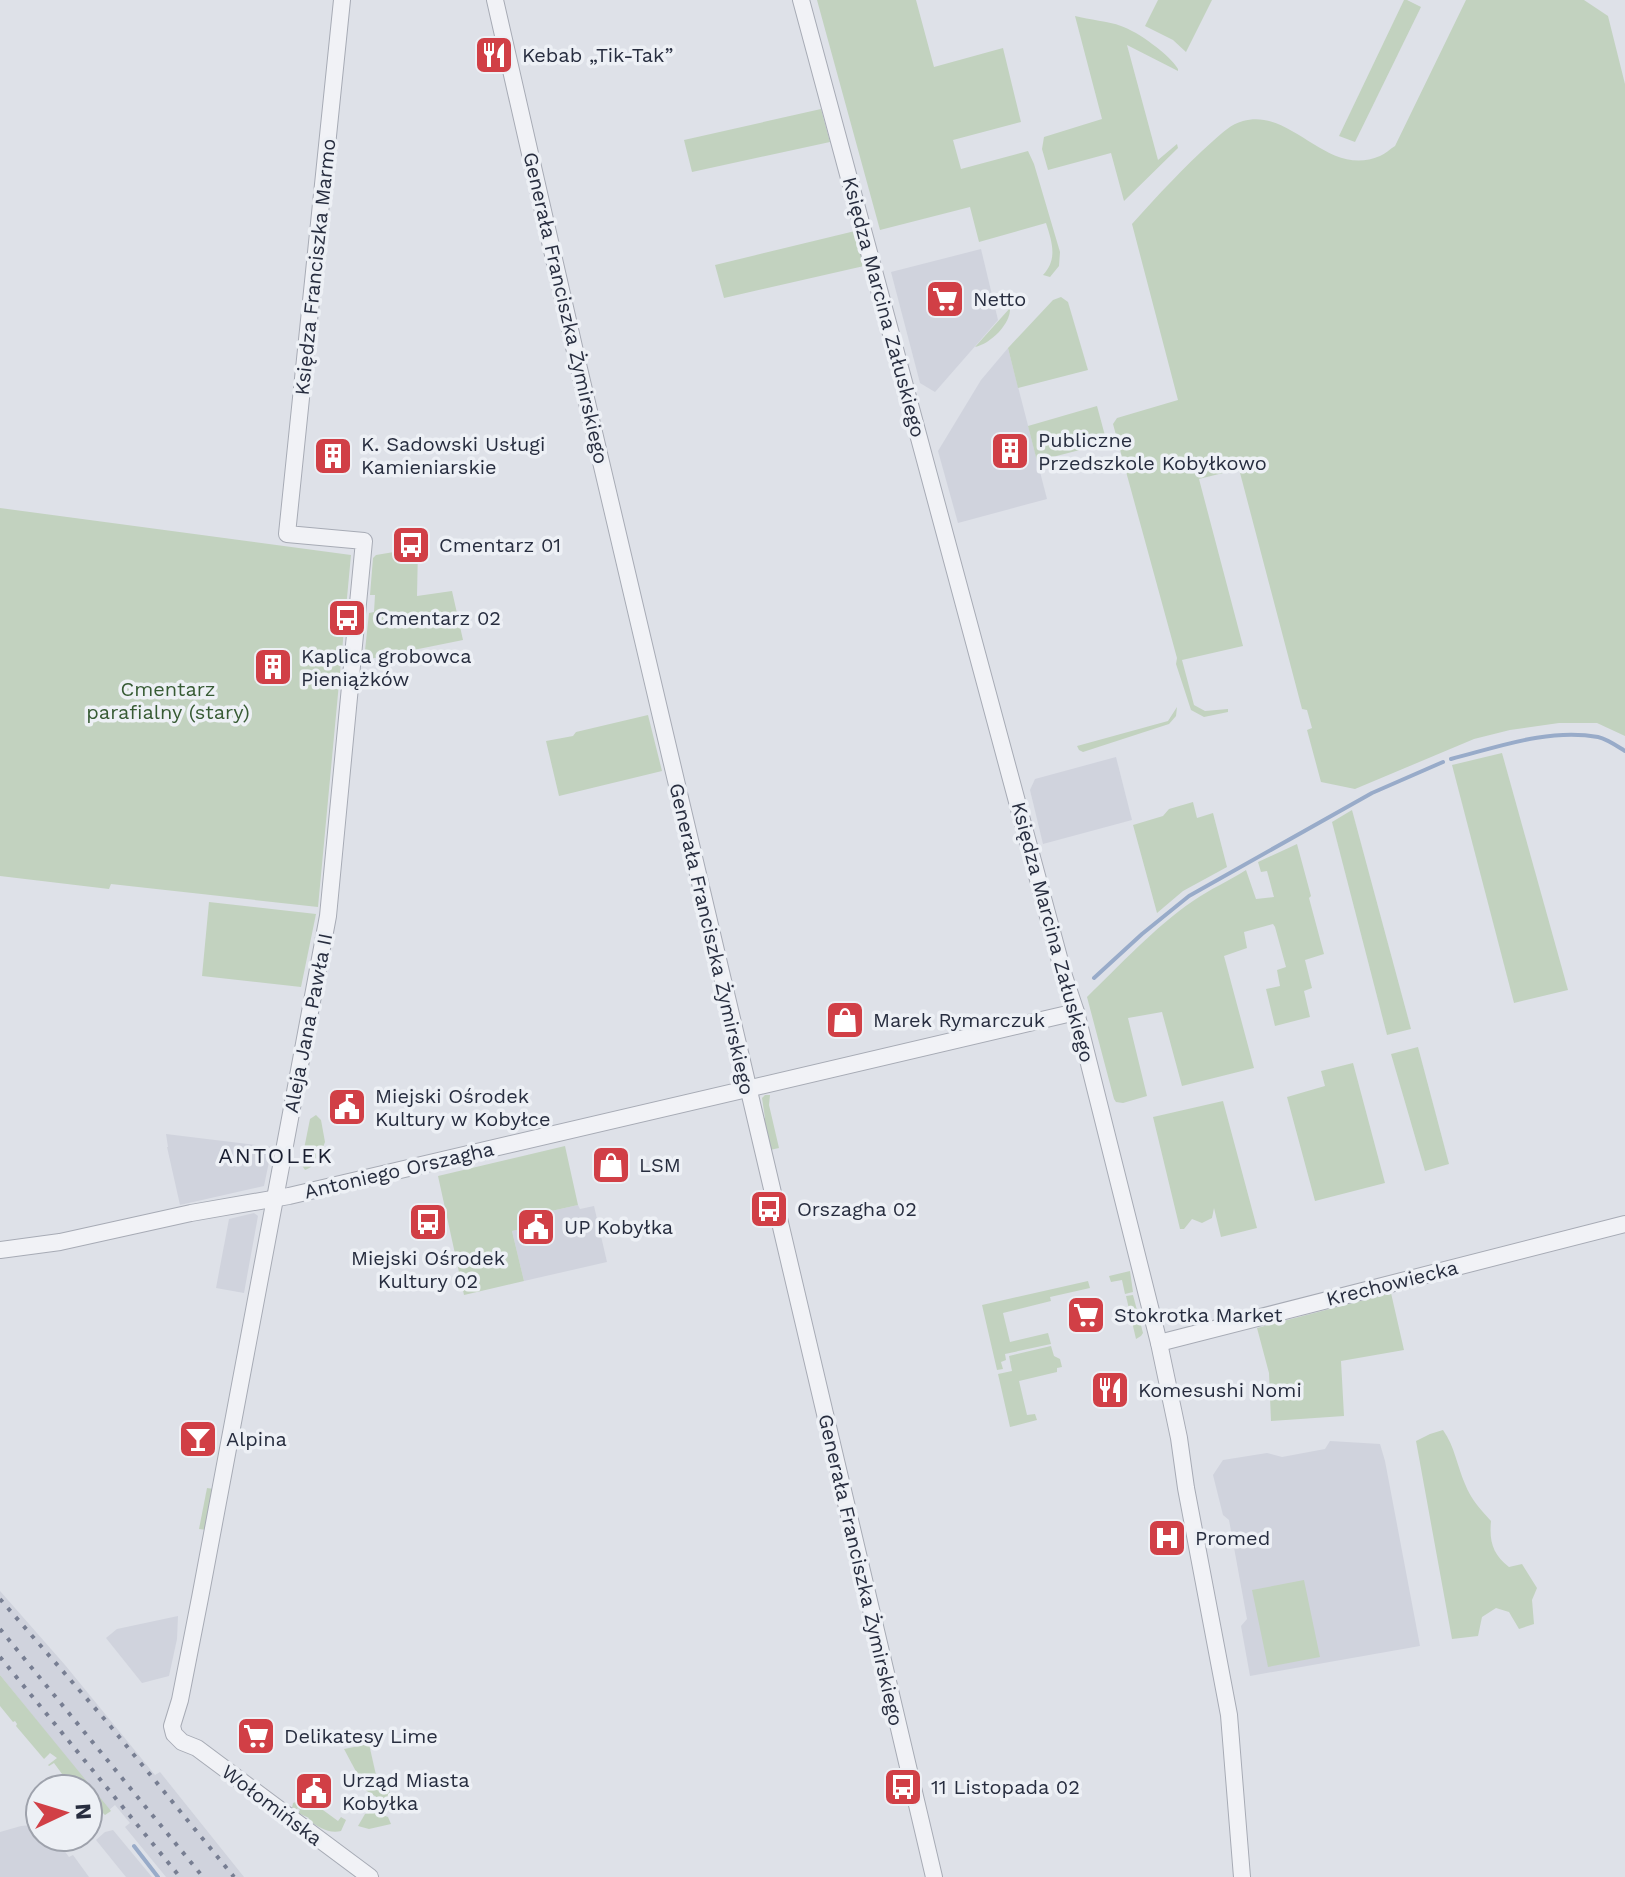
<svg xmlns="http://www.w3.org/2000/svg" width="1625" height="1877" font-family="'Work Sans',sans-serif">
<style>
.built{fill:#d0d3dd}
.green{fill:#c2d2bf}
.lines{fill:none;stroke-linecap:round;stroke-linejoin:round}
.stream{stroke:#98abc9;stroke-width:4}
.tertiary-casing{stroke:#a7abb5;stroke-width:18}
.tertiary{stroke:#f1f2f6;stroke-width:16}
.rail{stroke:#777e92;stroke-width:4;stroke-dasharray:4 8;stroke-linecap:butt}
.labels{text-anchor:middle;stroke-width:7;stroke-linejoin:round;paint-order:stroke}
.poi-label{font-size:20px;fill:#272d3f;stroke:#edf0f5;text-anchor:start}
.street-label{font-size:20px;fill:#272d3f;stroke:#edf0f5}
.park-label{font-size:20px;fill:#375b34;stroke:#edf0f5}
.neighbourhood-label{font-size:22px;letter-spacing:2px;fill:#191e30;stroke:#edf0f5}
</style>
<rect width="100%" height="100%" fill="#dee1e8"/>
<g class="built">
<polygon points="981,249 998,320 935,392 920,383 891,272"/>
<polygon points="1008,348 1047,499 958,523 938,451 981,380"/>
<polygon points="1116,757 1132,820 1043,844 1030,790 1035,779"/>
<polygon points="166,1134 272,1147 264,1186 180,1205 167,1147 168,1147"/>
<polygon points="578,1205 580,1209 594,1206 607,1262 524,1281 512,1231 521,1229 529,1216"/>
<polygon points="254,1213 258,1216 244,1293 216,1288 229,1219"/>
<polygon points="1330,1441 1380,1444 1385,1461 1420,1646 1250,1676 1241,1626 1247,1619 1229,1520 1223,1515 1213,1475 1223,1460 1267,1453 1282,1457 1325,1449"/>
<polygon points="0,1591 65,1665 155,1775 160,1772 244,1877 166,1877 125,1827 130,1823 115,1805 109,1810 0,1675"/>
<polygon points="178,1616 177,1639 169,1676 142,1683 106,1638 117,1629"/>
<polygon points="33,1825 40,1827 40,1837 54,1837 69,1857 73,1855 89,1877 0,1877 0,1832 21,1826"/>
<polygon points="113,1830 152,1877 126,1877 96,1840 105,1832"/>
</g>
<g class="green">
<path d="M 817,0 L 916,0 L 934,67 L 1003,48 L 1021,122 L 953,140 L 961,169 L 1028,151 L 1034,164 L 1060,252 L 1059,266 L 1050,277 L 1043,275 C 1058,259 1052,242 1046,223 L 979,242 L 970,207 L 880,230 Z"/>
<polygon points="1158,0 1212,0 1186,52 1173,40 1145,26"/>
<polygon points="1404,0 1407,0 1421,7 1355,142 1339,136"/>
<path d="M 1466,0 L 1584,0 L 1608,16 L 1625,84 L 1625,736 L 1597,723 L 1559,723 L 1510,730 L 1474,739 L 1355,789 L 1321,782 L 1307,730 L 1312,728 L 1307,710 L 1302,709 L 1239,469 L 1199,479 L 1243,646 L 1182,660 L 1194,705 L 1205,711 L 1228,709 L 1228,712 L 1204,717 L 1191,710 L 1176,664 L 1177,658 L 1113,424 L 1117,418 L 1178,400 L 1132,224 C 1158,195 1184,167 1213,141 C 1222,133 1231,124 1243,121 C 1292,107 1327,179 1380,156 C 1385,154 1390,149 1395,146 Z"/>
<path d="M 1075,16 C 1089,20 1109,21 1121,26 C 1137,31 1170,55 1178,69 L 1178,71 L 1127,45 L 1158,160 L 1177,144 L 1178,148 L 1124,201 L 1111,153 L 1048,170 L 1042,149 L 1044,137 L 1102,119 Z"/>
<polygon points="821,109 830,142 692,172 684,140"/>
<polygon points="855,231 864,266 724,298 715,265"/>
<polygon points="1061,297 1068,302 1088,370 1018,388 1008,348 1053,300"/>
<path d="M 1010,308 C 1011,324 990,344 975,347 Z"/>
<polygon points="1097,406 1107,443 1037,461 1028,426"/>
<polygon points="0,508 351,555 318,907 111,884 109,889 0,876"/>
<polygon points="418,548 417,596 452,591 463,640 364,660 369,613 374,612 375,595 370,595 373,558 376,555"/>
<polygon points="1177,707 1176,716 1169,724 1083,752 1079,750 1077,746 1168,721"/>
<polygon points="648,715 662,771 559,796 546,741 573,736 576,732"/>
<polygon points="1502,753 1568,990 1514,1003 1452,765"/>
<polygon points="1193,802 1197,818 1213,813 1227,867 1183,891 1157,913 1133,825 1163,816 1169,809"/>
<polygon points="1352,810 1411,1029 1387,1035 1332,822"/>
<path d="M 1297,844 L 1311,896 L 1309,898 L 1324,954 L 1305,960 L 1312,988 L 1304,991 L 1310,1017 L 1275,1026 L 1266,989 L 1280,986 L 1277,970 L 1286,967 L 1275,927 L 1273,924 L 1244,932 L 1247,948 L 1224,956 L 1254,1068 L 1182,1086 L 1162,1012 L 1128,1018 L 1147,1096 L 1123,1103 L 1116,1102 L 1114,1099 L 1087,997 C 1119,966 1156,926 1193,901 C 1210,889 1229,881 1246,870 L 1256,899 L 1274,897 L 1267,871 L 1261,872 L 1258,862 Z"/>
<polygon points="209,902 316,914 301,987 202,976"/>
<polygon points="1418,1047 1449,1164 1425,1171 1391,1054"/>
<polygon points="1353,1063 1385,1183 1315,1201 1287,1097 1325,1086 1321,1071"/>
<polygon points="765,1095 770,1095 769,1105 779,1148 770,1150 761,1119 765,1118 762,1098"/>
<polygon points="1223,1101 1257,1228 1221,1237 1214,1208 1212,1218 1202,1223 1192,1219 1184,1229 1180,1229 1153,1117"/>
<path d="M 316,1115 L 321,1120 L 325,1142 C 321,1152 316,1167 305,1170 L 301,1164 L 310,1119 Z"/>
<polygon points="565,1146 578,1205 529,1216 521,1229 512,1231 524,1281 464,1295 438,1176"/>
<polygon points="1130,1271 1133,1292 1125,1294 1122,1280 1111,1282 1109,1276"/>
<polygon points="1088,1281 1090,1288 1050,1297 1051,1301 1003,1313 1010,1342 1048,1333 1051,1344 1005,1354 1006,1360 1001,1362 1003,1369 997,1370 982,1305"/>
<polygon points="1391,1293 1404,1350 1341,1361 1344,1416 1271,1421 1269,1373 1257,1328"/>
<polygon points="1133,1295 1143,1333 1141,1336 1136,1339 1126,1296"/>
<polygon points="1051,1346 1054,1356 1060,1359 1062,1367 1057,1368 1057,1372 1019,1381 1027,1415 1035,1414 1037,1420 1010,1427 998,1374 1012,1371 1009,1356"/>
<path d="M 1443,1430 C 1455,1447 1457,1466 1465,1484 C 1471,1499 1480,1509 1491,1521 C 1489,1542 1493,1554 1509,1567 L 1522,1564 L 1537,1588 L 1532,1600 L 1534,1624 L 1519,1629 L 1509,1612 L 1496,1608 L 1482,1617 L 1478,1636 L 1452,1639 L 1416,1441 L 1430,1434 Z"/>
<polygon points="207,1488 214,1489 207,1530 199,1529"/>
<polygon points="1304,1580 1320,1657 1268,1667 1252,1590"/>
<polygon points="0,1675 111,1811 105,1815 102,1812 96,1818 99,1821 88,1820 88,1789 67,1789 61,1782 65,1778 54,1763 49,1766 48,1765 57,1758 50,1753 44,1759 16,1726 17,1724 15,1721 13,1722 0,1706"/>
<polygon points="369,1744 376,1775 360,1779 344,1749"/>
<polygon points="377,1779 379,1788 389,1789 393,1804 391,1806 362,1788 361,1784 363,1782"/>
<path d="M 301,1800 L 304,1802 L 312,1802 L 338,1821 L 341,1817 L 346,1820 L 341,1831 C 329,1834 318,1827 308,1820 L 309,1818 L 298,1813 L 300,1810 L 298,1808 L 296,1810 L 292,1808 L 293,1803 Z"/>
<polygon points="374,1812 388,1817 391,1824 369,1829 358,1826 365,1814"/>
</g>
<g class="lines">
<g class="stream">
<path d="M 1451,759 C 1498,747 1549,728 1598,737 C 1607,739 1617,746 1625,751"/>
<polyline points="1094,978 1142,934 1189,896 1372,793 1443,762"/>
<polyline points="134,1846 158,1877"/>
</g>
<g class="tertiary-casing">
<g id="tertiary">
<polyline points="342,0 287,534 364,541 328,916 200,1598 180,1700 172,1726 174,1734 182,1742 197,1748 370,1877"/>
<polyline points="495,0 577,360 934,1877"/>
<polyline points="801,0 1064,976 1076,1012 1159,1343 1179,1438 1186,1488 1229,1715 1242,1877"/>
<polyline points="0,1250 60,1242 191,1213 289,1196 1076,1012"/>
<polyline points="1159,1343 1625,1224"/>
</g>
</g>
<use href="#tertiary" class="tertiary"/>
<g class="rail">
<polyline points="0,1599 107,1722 234,1877"/>
<polyline points="0,1629 203,1877"/>
<polyline points="0,1657 180,1877"/>
</g>
</g>
<defs>
<g id="restaurant-square" transform="scale(2)"><rect x="-9" y="-9" width="18" height="18" rx="4" fill="#d13f46" stroke="#edf0f5"/><path d="M-5-6h1v4h1v-4h1v4h1v-4h1v5L-1.5 .5V6h-2V.5L-5-1ZM5-6V6H3V1.5H1.5Q1.5-4 5-6Z" fill="#fff"/></g>
<g id="supermarket-square" transform="scale(2)"><rect x="-9" y="-9" width="18" height="18" rx="4" fill="#d13f46" stroke="#edf0f5"/><path d="M-6-5.5h2.5l.6 2H6L4.5 2H-2.5L-4.4-4H-6ZM-1.5 3.2a1.3 1.3 0 1 0 .1 0ZM3 3.2a1.3 1.3 0 1 0 .1 0Z" fill="#fff"/></g>
<g id="building-square" transform="scale(2)"><rect x="-9" y="-9" width="18" height="18" rx="4" fill="#d13f46" stroke="#edf0f5"/><path d="M-4-6H4V6H1V3H-1V6H-4ZM-2.5-4.3h1.7v1.8h-1.7ZM.8-4.3h1.7v1.8H.8ZM-2.5-1h1.7V.8h-1.7ZM.8-1h1.7V.8H.8Z" fill="#fff"/></g>
<g id="bus-square" transform="scale(2)"><rect x="-9" y="-9" width="18" height="18" rx="4" fill="#d13f46" stroke="#edf0f5"/><path d="M-5-6H5V4H4V6H2V4H-2V6H-4V4H-5ZM-3.5-4V0h7V-4ZM-3.5 1.2v1.5H-2V1.2ZM2 1.2v1.5H3.5V1.2Z" fill="#fff"/></g>
<g id="shop-square" transform="scale(2)"><rect x="-9" y="-9" width="18" height="18" rx="4" fill="#d13f46" stroke="#edf0f5"/><path d="M-5-2.5h2.3a2.7 3.5 0 0 1 5.4 0H5L5.5 6h-11ZM-1.5-2.5h3a1.5 2.3 0 0 0-3 0Z" fill="#fff"/></g>
<g id="civic-square" transform="scale(2)"><rect x="-9" y="-9" width="18" height="18" rx="4" fill="#d13f46" stroke="#edf0f5"/><path d="M-.6-6.5H3V-4.5H.6V-3L4-1V1h2V6H-6V1h2V-1L-.6-3ZM-1.2 2.5V6h2.4V2.5Z" fill="#fff"/></g>
<g id="bar-square" transform="scale(2)"><rect x="-9" y="-9" width="18" height="18" rx="4" fill="#d13f46" stroke="#edf0f5"/><path d="M-6-5H6L.8 .8V4.5H3.5V6h-7V4.5H-.8V.8Z" fill="#fff"/></g>
<g id="hospital-square" transform="scale(2)"><rect x="-9" y="-9" width="18" height="18" rx="4" fill="#d13f46" stroke="#edf0f5"/><path d="M-5-5h3v3.5h4V-5h3V5h-3V1.5h-4V5h-3Z" fill="#fff"/></g>
</defs>
<g fill-rule="evenodd">
<use href="#restaurant-square" x="494" y="55"/>
<use href="#supermarket-square" x="945" y="299"/>
<use href="#building-square" x="1010" y="451"/>
<use href="#building-square" x="333" y="456"/>
<use href="#bus-square" x="411" y="545"/>
<use href="#bus-square" x="347" y="618"/>
<use href="#building-square" x="273" y="667"/>
<use href="#shop-square" x="845" y="1020"/>
<use href="#civic-square" x="347" y="1107"/>
<use href="#shop-square" x="611" y="1165"/>
<use href="#bus-square" x="769" y="1209"/>
<use href="#bus-square" x="428" y="1222"/>
<use href="#civic-square" x="536" y="1227"/>
<use href="#supermarket-square" x="1086" y="1315"/>
<use href="#restaurant-square" x="1110" y="1390"/>
<use href="#bar-square" x="198" y="1439"/>
<use href="#hospital-square" x="1167" y="1538"/>
<use href="#supermarket-square" x="256" y="1736"/>
<use href="#bus-square" x="903" y="1787"/>
<use href="#civic-square" x="314" y="1791"/>
</g>
<g class="labels">
<g class="poi-label">
<text x="522" y="62">Kebab „Tik-Tak”</text>
<text x="973" y="306">Netto</text>
<text x="1038" y="447">Publiczne<tspan x="1038" dy="23">Przedszkole Kobyłkowo</tspan></text>
<text x="361" y="451">K. Sadowski Usługi<tspan x="361" dy="23">Kamieniarskie</tspan></text>
<text x="439" y="552">Cmentarz 01</text>
<text x="375" y="625">Cmentarz 02</text>
<text x="301" y="663">Kaplica grobowca<tspan x="301" dy="23">Pieniążków</tspan></text>
<text x="873" y="1027">Marek Rymarczuk</text>
<text x="375" y="1103">Miejski Ośrodek<tspan x="375" dy="23">Kultury w Kobyłce</tspan></text>
<text x="639" y="1172">LSM</text>
<text x="797" y="1216">Orszagha 02</text>
<text x="564" y="1234">UP Kobyłka</text>
<text x="428" y="1265" text-anchor="middle">Miejski Ośrodek<tspan x="428" dy="23">Kultury 02</tspan></text>
<text x="1114" y="1322">Stokrotka Market</text>
<text x="1138" y="1397">Komesushi Nomi</text>
<text x="226" y="1446">Alpina</text>
<text x="1195" y="1545">Promed</text>
<text x="284" y="1743">Delikatesy Lime</text>
<text x="342" y="1787">Urząd Miasta<tspan x="342" dy="23">Kobyłka</tspan></text>
<text x="931" y="1794">11 Listopada 02</text>
</g>
<g class="street-label">
<text transform="translate(315 267) rotate(-84)" y="7">Księdza Franciszka Marmo</text>
<text transform="translate(884 307) rotate(75)" y="7">Księdza Marcina Załuskiego</text>
<text transform="translate(566 308) rotate(77)" y="7">Generała Franciszka Żymirskiego</text>
<text transform="translate(1053 932) rotate(75)" y="7">Księdza Marcina Załuskiego</text>
<text transform="translate(712 939) rotate(77)" y="7">Generała Franciszka Żymirskiego</text>
<text transform="translate(308 1023) rotate(-79)" y="7">Aleja Jana Pawła II</text>
<text transform="translate(399 1170) rotate(-13)" y="7">Antoniego Orszagha</text>
<text transform="translate(1392 1283) rotate(-14)" y="7">Krechowiecka</text>
<text transform="translate(861 1570) rotate(77)" y="7">Generała Franciszka Żymirskiego</text>
<text transform="translate(272 1805) rotate(37)" y="7">Wołomińska</text>
</g>
<g class="park-label">
<text x="168" y="696">Cmentarz<tspan x="168" dy="23">parafialny (stary)</tspan></text>
</g>
<g class="neighbourhood-label">
<text x="276" y="1163">ANTOLEK</text>
</g>
</g>
<g transform="translate(64 1813) rotate(86)"><circle r="38" fill="#edf0f5" stroke="#9ea2ac" stroke-width="2"/>
<path d="M0-6L14 30L0 20L-14 30Z" fill="#d13f46"/>
<text y="-12" font-size="22" font-weight="bold" text-anchor="middle" fill="#272d3f">N</text>
</g>
</svg>
